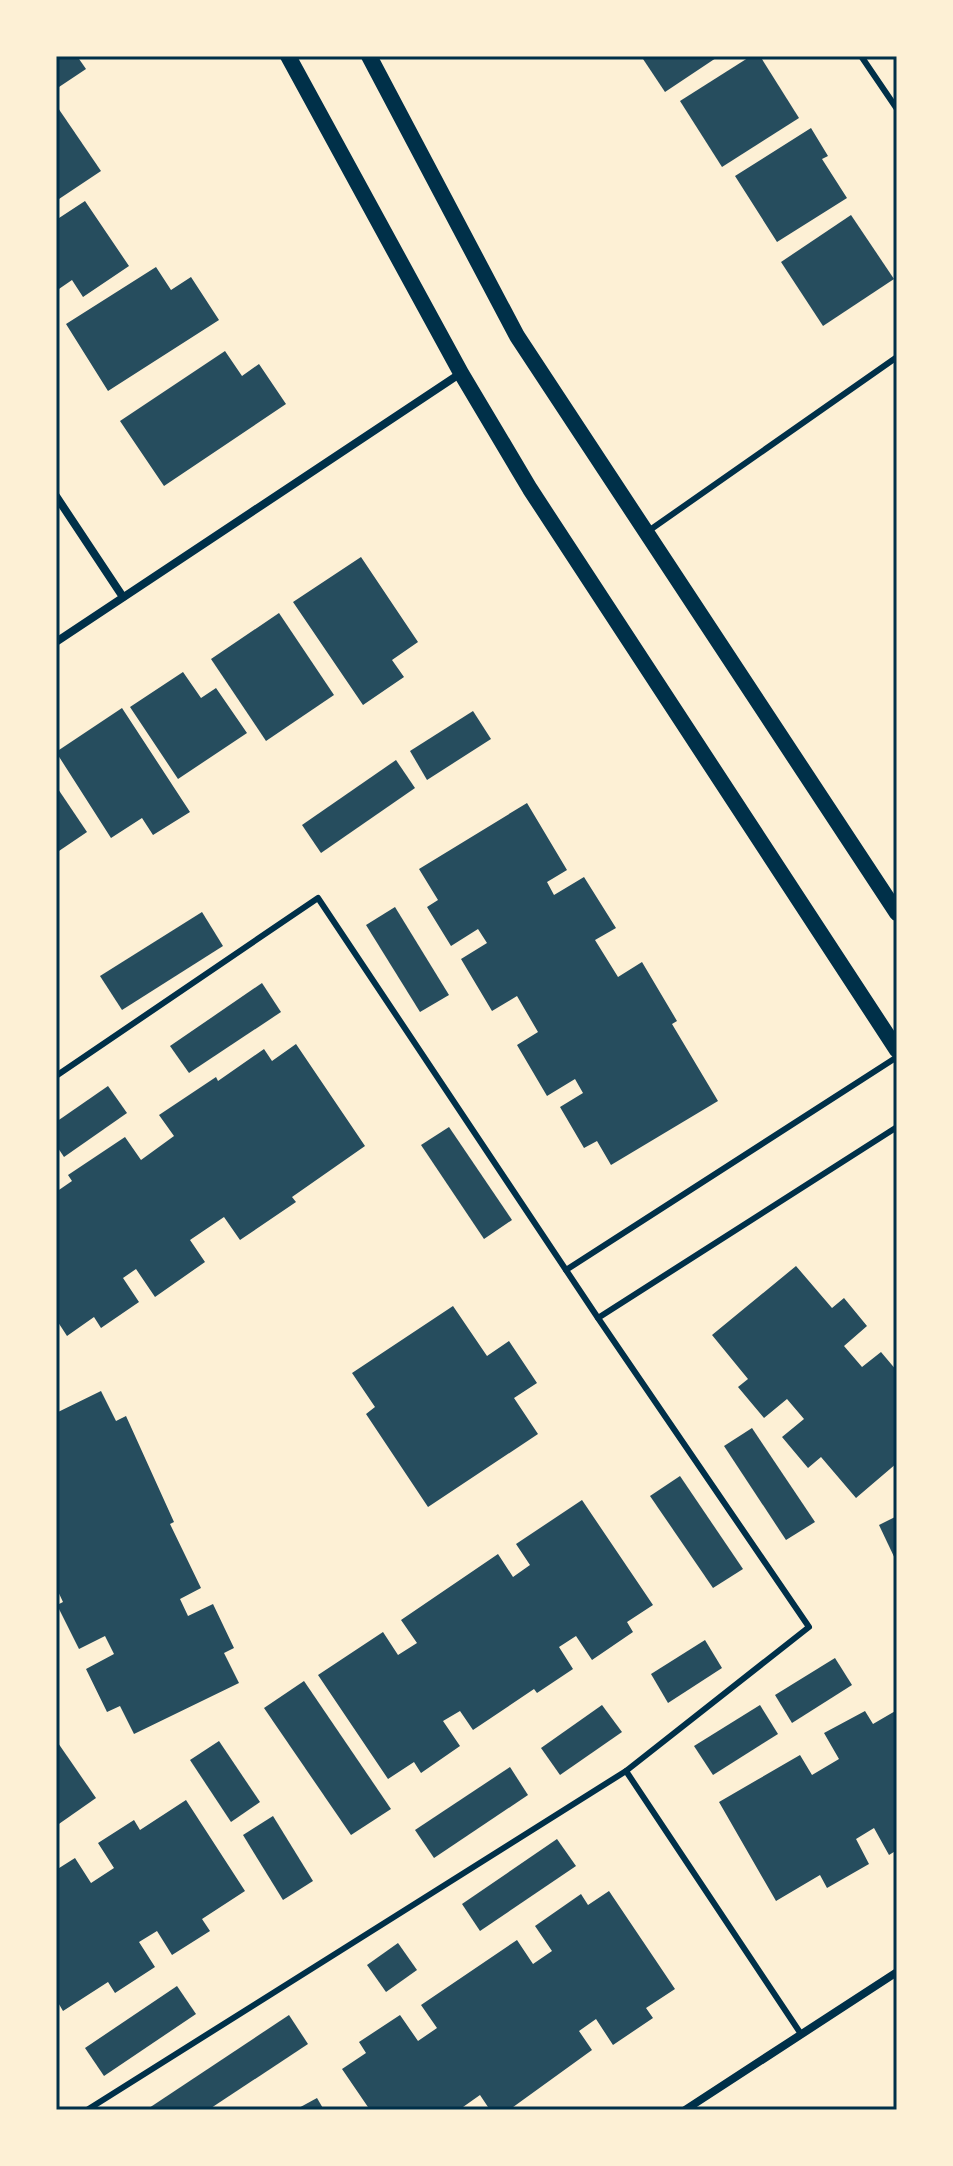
<svg xmlns="http://www.w3.org/2000/svg" width="953" height="2166" font-family="'Source Serif 4',serif">
<style>
.building{fill:#264d5e}
.lines{fill:none;stroke-linecap:round;stroke-linejoin:round}
.service{stroke:#003049;stroke-width:6}
.minor{stroke:#003049;stroke-width:8}
.secondary{stroke:#003049;stroke-width:16}
.neatline{fill:none;stroke:#003049;stroke-width:3}
</style>
<rect width="100%" height="100%" fill="#fdf0d5"/>
<g class="building">
<polygon points="56,56 77,56 86,69 56,89"/>
<polygon points="641,56 719,56 665,92"/>
<polygon points="751,56 760,56 799,118 722,167 680,101"/>
<polygon points="56,105 101,171 56,201"/>
<polygon points="811,128 828,156 822,159 847,198 777,242 735,176"/>
<polygon points="85,201 129,266 83,297 72,280 56,291 56,220"/>
<polygon points="851,215 894,279 823,326 781,262"/>
<polygon points="156,267 171,290 191,277 219,320 108,391 66,324"/>
<polygon points="225,351 242,376 259,364 286,404 164,486 120,421"/>
<polygon points="361,557 418,642 392,660 404,677 363,705 293,602"/>
<polygon points="279,613 334,695 266,741 211,659"/>
<polygon points="183,672 201,698 216,688 247,733 178,779 130,707"/>
<polygon points="122,708 190,812 153,835 142,818 111,838 56,752"/>
<polygon points="473,711 491,739 427,780 410,751"/>
<polygon points="396,760 415,788 321,853 302,825"/>
<polygon points="56,786 87,832 56,853"/>
<polygon points="527,803 567,870 547,882 554,895 584,877 616,928 595,940 618,977 642,962 677,1021 672,1024 718,1101 611,1165 597,1141 584,1148 560,1107 583,1093 575,1079 547,1096 517,1045 538,1032 517,996 492,1011 461,959 487,943 478,929 451,946 427,907 438,900 419,869"/>
<polygon points="395,907 449,995 420,1012 366,925"/>
<polygon points="202,912 223,946 122,1010 100,976"/>
<polygon points="262,983 281,1012 189,1073 170,1046"/>
<polygon points="296,1044 365,1146 292,1197 296,1202 240,1240 224,1217 190,1240 205,1262 155,1297 136,1269 123,1278 139,1302 101,1328 94,1317 67,1336 56,1319 56,1192 72,1181 68,1175 125,1137 141,1160 174,1136 159,1115 216,1077 218,1081 264,1049 272,1061"/>
<polygon points="108,1086 127,1113 64,1157 56,1145 56,1122"/>
<polygon points="449,1127 512,1220 484,1239 421,1145"/>
<polygon points="796,1266 832,1308 844,1298 867,1326 844,1346 862,1367 881,1352 897,1371 897,1463 856,1498 821,1457 808,1468 782,1437 804,1419 787,1399 764,1418 738,1387 748,1379 712,1335"/>
<polygon points="453,1306 487,1356 509,1341 537,1383 514,1398 538,1434 428,1507 366,1414 375,1407 352,1373"/>
<polygon points="101,1391 116,1421 126,1416 174,1522 170,1524 201,1588 180,1599 188,1616 213,1604 234,1648 224,1653 239,1683 134,1734 120,1706 107,1712 86,1669 114,1654 105,1636 79,1649 57,1605 63,1602 56,1587 56,1413"/>
<polygon points="752,1428 815,1522 786,1540 724,1446"/>
<polygon points="680,1476 743,1569 713,1588 650,1496"/>
<polygon points="582,1500 653,1605 627,1622 633,1632 592,1660 576,1636 559,1647 573,1669 537,1693 534,1689 473,1730 460,1711 443,1721 460,1746 421,1773 414,1762 388,1779 318,1675 383,1632 398,1655 417,1643 401,1620 498,1554 513,1577 530,1565 516,1544"/>
<polygon points="897,1516 897,1563 879,1525"/>
<polygon points="705,1640 722,1668 668,1703 651,1674"/>
<polygon points="835,1658 852,1685 792,1723 775,1695"/>
<polygon points="304,1681 391,1809 351,1835 264,1708"/>
<polygon points="602,1705 622,1732 560,1775 541,1748"/>
<polygon points="760,1705 778,1734 713,1775 694,1746"/>
<polygon points="897,1710 897,1850 889,1855 874,1828 856,1839 869,1864 827,1888 820,1875 776,1901 719,1802 800,1755 812,1775 839,1759 824,1733 865,1711 873,1724"/>
<polygon points="56,1740 96,1798 56,1826"/>
<polygon points="219,1741 260,1802 231,1822 190,1760"/>
<polygon points="510,1767 528,1795 434,1858 415,1830"/>
<polygon points="186,1800 245,1891 202,1919 210,1931 172,1955 157,1931 139,1942 155,1967 115,1993 108,1982 63,2011 56,1999 56,1870 75,1858 91,1883 114,1868 98,1843 134,1820 140,1830"/>
<polygon points="273,1816 313,1881 283,1900 243,1835"/>
<polygon points="557,1839 576,1866 480,1931 462,1904"/>
<polygon points="609,1891 675,1989 646,2008 653,2018 613,2045 596,2019 579,2031 592,2050 509,2110 490,2110 480,2095 463,2107 465,2110 370,2110 342,2069 366,2053 359,2042 400,2015 418,2041 437,2028 421,2005 517,1940 533,1964 552,1951 535,1926 581,1894 588,1905"/>
<polygon points="398,1943 417,1970 386,1992 367,1965"/>
<polygon points="177,1986 196,2014 104,2076 85,2048"/>
<polygon points="289,2015 308,2044 208,2110 146,2110"/>
<polygon points="317,2098 324,2110 295,2110"/>
</g>
<g class="lines">
<g class="service">
<polyline points="861,56 897,109"/>
<polyline points="647,532 897,357"/>
<polyline points="56,1076 318,898 598,1318 809,1627 626,1771 801,2034"/>
<polyline points="566,1270 897,1057"/>
<polyline points="598,1318 897,1127"/>
<polyline points="87,2110 626,1771"/>
</g>
<g class="minor">
<polyline points="56,496 123,597"/>
<polyline points="56,642 461,373"/>
<polyline points="685,2110 897,1972"/>
</g>
<g class="secondary">
<polyline points="288,56 461,373 530,489 897,1050"/>
<polyline points="369,56 517,336 897,913"/>
</g>
</g>
<rect width="953" height="2166" fill="none" stroke="#fdf0d5" stroke-width="116"/>
<rect x="58" y="58" width="837" height="2050" class="neatline"/>
</svg>
